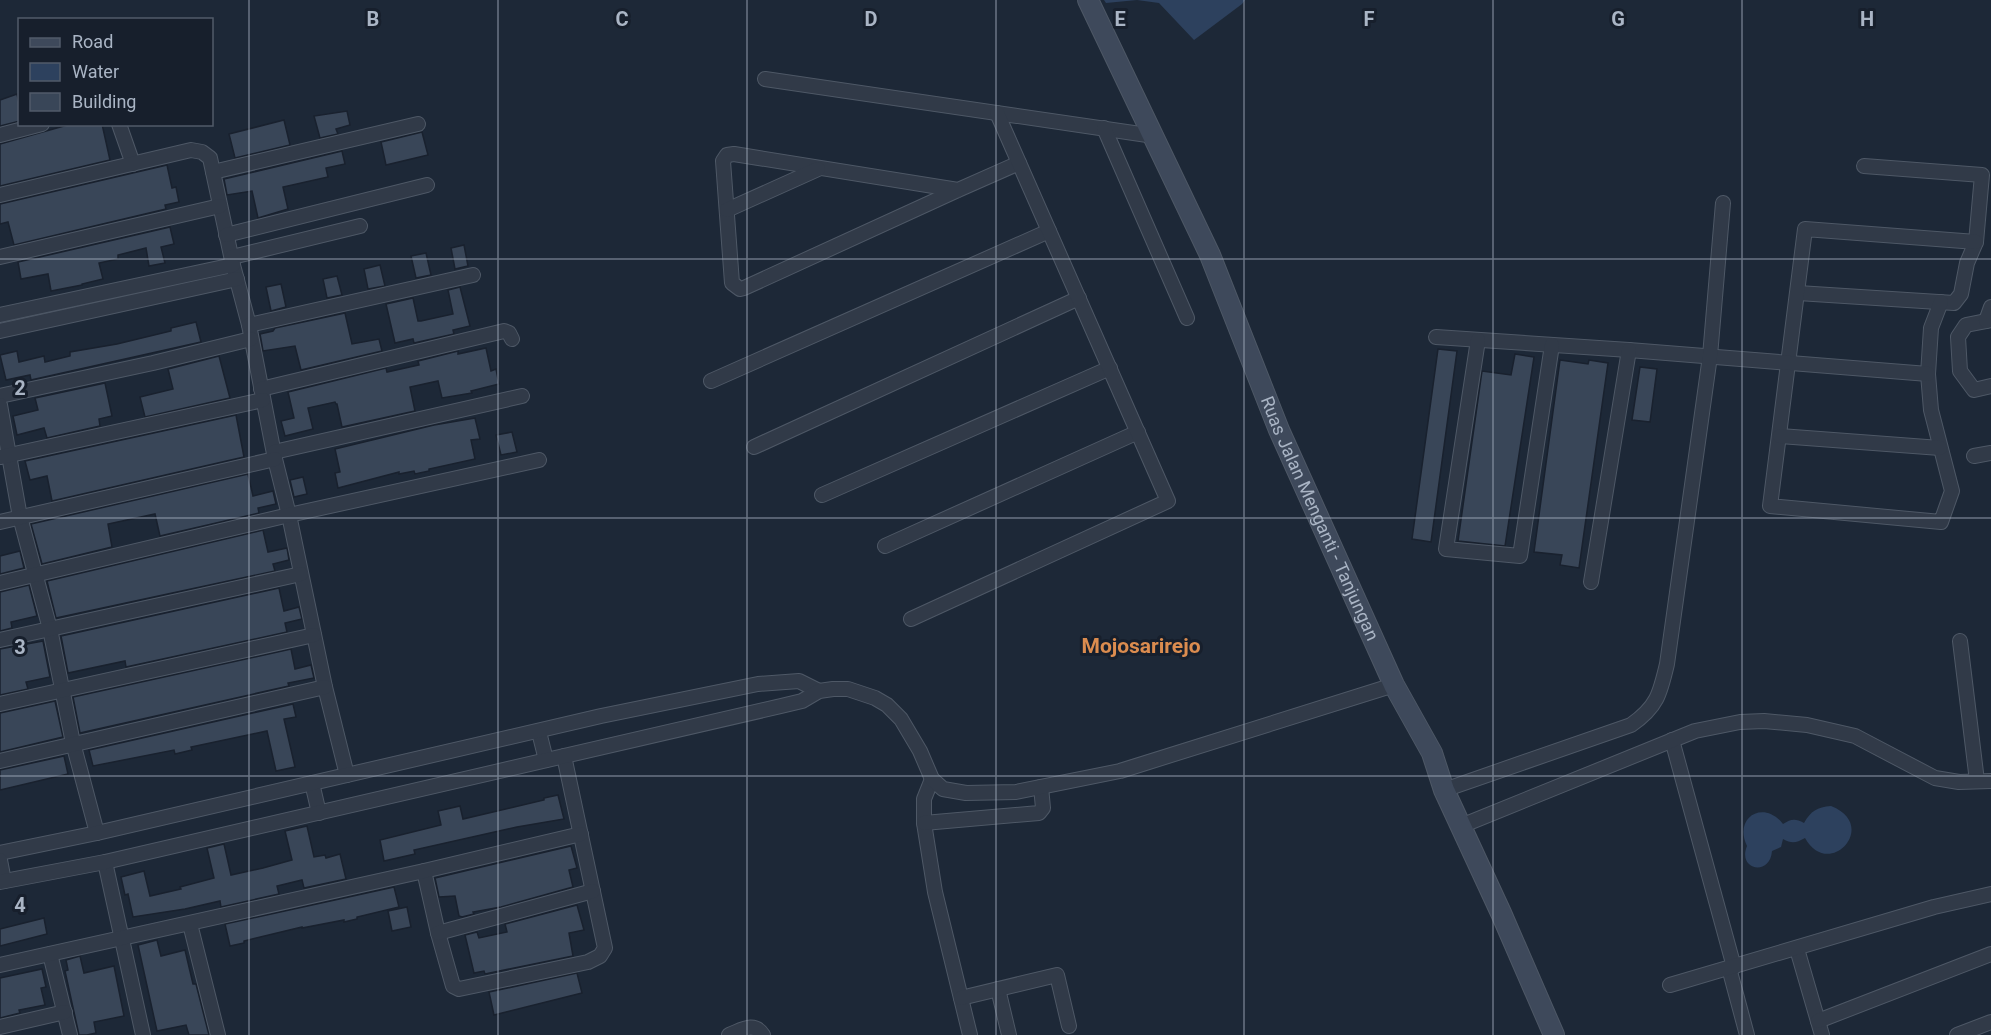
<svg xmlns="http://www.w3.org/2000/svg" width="1991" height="1035" font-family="Roboto,sans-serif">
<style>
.water{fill:#2d415e}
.building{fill:#394658;stroke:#19212e;stroke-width:1.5}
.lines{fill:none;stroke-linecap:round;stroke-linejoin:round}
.minor-casing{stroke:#4e5866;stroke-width:16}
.secondary-casing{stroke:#4e5866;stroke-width:22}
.minor{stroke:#313a48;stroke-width:14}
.secondary{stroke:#3e495b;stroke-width:20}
.grid{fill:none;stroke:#aab5c5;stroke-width:1.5;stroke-opacity:0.55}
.labels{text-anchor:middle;stroke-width:6;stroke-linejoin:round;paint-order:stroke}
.street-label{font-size:18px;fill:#aab5c5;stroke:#171f2c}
.quarter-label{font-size:21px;font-weight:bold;fill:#db8c4f;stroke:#171f2c}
.grid-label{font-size:20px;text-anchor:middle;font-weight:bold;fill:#aab5c5;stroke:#171f2c;stroke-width:6;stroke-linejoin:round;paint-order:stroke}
</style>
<rect width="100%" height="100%" fill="#1d2837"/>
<g class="water">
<polygon points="1104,0 1245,0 1242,4 1194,40 1159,3 1137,0 1106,3"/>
<path d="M 1831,806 C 1880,825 1829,881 1805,838 C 1796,843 1792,844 1783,839 L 1781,847 L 1772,851 C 1770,877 1737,870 1747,846 C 1733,817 1764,799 1783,824 C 1791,819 1795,818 1804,823 C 1811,811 1817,807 1831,806 Z"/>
</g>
<g class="building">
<polygon points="17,94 20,107 20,121 0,126 0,100"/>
<polygon points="347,111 350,125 336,129 338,134 320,138 314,116"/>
<polygon points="284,120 290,145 235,158 229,134"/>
<polygon points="71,124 102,124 110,160 0,186 0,144"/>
<polygon points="422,132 428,155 386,165 381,142"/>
<polygon points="342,151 345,164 326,168 328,177 283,187 288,209 258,218 252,191 227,195 224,179"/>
<polygon points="167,165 172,188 176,187 179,202 165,205 166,209 14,245 8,222 0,224 0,204"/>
<polygon points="170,227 174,244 161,247 165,263 149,266 146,248 118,255 118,259 99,263 103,279 82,284 82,285 51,291 48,274 21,279 18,262"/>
<polygon points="464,245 468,266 455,269 451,248"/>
<polygon points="426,253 431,275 416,278 411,256"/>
<polygon points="380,265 385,286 368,289 364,269"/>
<polygon points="337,276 342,295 327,298 323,279"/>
<polygon points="281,284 286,307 271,311 266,287"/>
<polygon points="460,287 470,326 453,330 454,334 414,343 413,339 395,343 386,304 413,298 418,321 421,321 453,314 448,290"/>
<polygon points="345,313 352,344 379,339 382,351 301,370 295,346 263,351 260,334 273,331 275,328"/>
<polygon points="196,322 201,342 31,380 30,375 6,380 0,355 17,351 19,362 44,356 45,362 70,356 70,352 117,344 171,331 171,328"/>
<polygon points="486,348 491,371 496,369 499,384 471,391 472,393 442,398 438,381 410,387 415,411 342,427 337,404 336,404 335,402 308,408 313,429 285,436 281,421 294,418 288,392 386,368 387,372 419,365 418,361 458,351 458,354"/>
<polygon points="1438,349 1457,351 1431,542 1412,539"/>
<polygon points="1515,354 1534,357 1505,546 1458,541 1482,371 1511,375"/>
<polygon points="219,356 230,398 145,417 140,397 173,389 168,369"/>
<polygon points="1560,360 1588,364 1589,360 1608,363 1579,568 1560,565 1562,555 1534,552"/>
<polygon points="1640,367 1657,369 1650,422 1632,420"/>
<polygon points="105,383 112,416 99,419 100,426 47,438 44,428 17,435 13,416 38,410 35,398"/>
<polygon points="236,415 244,457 52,501 47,476 30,480 25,461"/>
<polygon points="475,418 480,439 471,440 475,459 429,469 429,471 415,474 414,471 399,474 399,472 338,488 335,473 340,472 335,449 434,425"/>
<polygon points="512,432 517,452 501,455 496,435"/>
<polygon points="248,474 253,496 273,491 276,504 258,508 259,513 160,536 155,514 108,524 112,547 42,564 31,524"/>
<polygon points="303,477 307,494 294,497 290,480"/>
<polygon points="263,530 268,552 287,548 289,560 273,564 275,571 56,618 47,581"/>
<polygon points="20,551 24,568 0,574 0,556"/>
<polygon points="29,585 37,616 11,622 12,628 0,631 0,592"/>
<polygon points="279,588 284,611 299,607 302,619 285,623 287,632 126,667 125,661 68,673 61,636"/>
<polygon points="43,641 50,677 26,682 28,689 0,695 0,649"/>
<polygon points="291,649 295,669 311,665 314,678 288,683 289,686 80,733 73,697"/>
<polygon points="55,701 63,737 0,752 0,713"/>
<polygon points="293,704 296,717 284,719 295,767 276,771 267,731 191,747 192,750 175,754 174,750 93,766 89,750"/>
<polygon points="64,756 68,774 0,790 0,770"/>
<polygon points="558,795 564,819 517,827 414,850 415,854 384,861 380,840 441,825 438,811 460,806 463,819 544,800 544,798"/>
<polygon points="307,826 314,857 325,855 326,858 340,854 346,879 304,888 302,880 277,886 279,894 221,907 220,901 185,909 133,917 128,894 125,895 121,877 144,871 150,896 181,889 180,887 214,878 207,848 224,844 231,875 263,868 292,860 285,831"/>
<polygon points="571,846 577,868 569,870 573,887 501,907 473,912 474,914 462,917 459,916 455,896 439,897 435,878"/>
<polygon points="394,887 399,907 357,917 357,919 344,922 344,920 302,928 302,927 244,941 244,943 230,946 225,924"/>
<polygon points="577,905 584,930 569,933 573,956 485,974 484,971 474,973 465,935 477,932 479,938 507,932 505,924"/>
<polygon points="407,907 411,927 392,931 388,911"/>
<polygon points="44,918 47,934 0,946 0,929"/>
<polygon points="157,940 161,956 185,950 193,984 196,984 209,1035 189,1035 186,1025 157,1031 138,945"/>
<polygon points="80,956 84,973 114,966 124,1016 94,1022 96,1033 87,1035 79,1035 65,971 68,970 66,960"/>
<polygon points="42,969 46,987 41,988 45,1005 19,1010 20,1013 0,1018 0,978"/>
<polygon points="577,973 582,993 494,1015 489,992"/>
</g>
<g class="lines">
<g class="minor-casing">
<g id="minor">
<polyline points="765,79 1154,136"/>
<polyline points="119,124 133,164"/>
<polyline points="1104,128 1187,318"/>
<polyline points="0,135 42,124"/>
<polyline points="213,172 418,124"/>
<polyline points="958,190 734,154 727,155 723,161 732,283 740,289 744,288 958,190 1019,163"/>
<polyline points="0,195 191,150 202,152 210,158 233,265 249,325 275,459 289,515 325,687 347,775"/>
<polyline points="727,210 818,169"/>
<polyline points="226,235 427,185"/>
<polyline points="0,257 220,206"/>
<polyline points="232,257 360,226"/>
<polyline points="1798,293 1954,303 1961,294 1967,263 1976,242 1982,175 1864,166"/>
<polyline points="1941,302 1931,328 1928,374 1931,410 1952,491 1941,522 1770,506 1805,229 1976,242"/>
<polyline points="0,315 233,265"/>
<polyline points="1991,320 1966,325 1958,337 1960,371 1974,390 1991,386"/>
<polyline points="1986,321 1991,307"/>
<polyline points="249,325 473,275"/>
<polyline points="0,331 237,279"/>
<polyline points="1436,337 1629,350 1928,374"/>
<polyline points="1478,340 1446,549 1520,556 1552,345"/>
<polyline points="711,381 1049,231"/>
<polyline points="261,389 504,331 509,333 512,339"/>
<polyline points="0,396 153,363 251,339"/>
<polyline points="0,405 20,517 50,629 73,743 97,833"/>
<polyline points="1780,436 1940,448"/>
<polyline points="754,447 1079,298"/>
<polyline points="274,452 522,396"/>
<polyline points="1974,456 1991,453"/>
<polyline points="1,457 263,400"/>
<polyline points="822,495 1110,368"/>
<polyline points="0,522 275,459"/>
<polyline points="885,546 1138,432"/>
<polyline points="1591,582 1629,350"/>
<polyline points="0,583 289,515 539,460"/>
<polyline points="911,619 1168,501 997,113"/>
<polyline points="0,640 301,574"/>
<polyline points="1960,641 1977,781"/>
<polyline points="0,704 314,635"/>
<polyline points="539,732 546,760"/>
<polyline points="1672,740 1734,967"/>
<polyline points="0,761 325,687"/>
<polyline points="932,779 924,799 924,823 935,892 970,1035"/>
<polyline points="312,783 319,813"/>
<path d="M 1444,790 L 1631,725 C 1657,707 1660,694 1667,664 L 1710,356 L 1723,203"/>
<polyline points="924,823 1039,813 1043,808 1041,787"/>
<polyline points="1461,826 1695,731 1740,722 1764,721 1807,725 1855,736 1935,778 1959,782 1991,781"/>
<polyline points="0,853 97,833 601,716 758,684 799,681 819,691"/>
<polyline points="0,860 4,881"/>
<polyline points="105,862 143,1035"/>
<polyline points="424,871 438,933 453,986 459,989 588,962 600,956 605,948 564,756"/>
<polyline points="0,882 105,862 781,706 802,701 819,691 833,689 848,689 875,698 887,705 901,719 920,751 932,779 943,789 966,793 1016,792 1120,771 1394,685"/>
<polyline points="190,924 218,1035"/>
<polyline points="438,933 593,891"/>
<polyline points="1797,949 1822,1035"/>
<polyline points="50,954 70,1035"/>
<polyline points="0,965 424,871 581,834"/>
<polyline points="1729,968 1747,1035"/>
<polyline points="1670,985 1934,907 1991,894"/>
<polyline points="998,989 1009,1035"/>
<polyline points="961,998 1057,975 1069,1026"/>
<polyline points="1818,1021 1991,954"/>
<polyline points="0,1027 65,1012"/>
<path d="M 729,1035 C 742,1030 754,1021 763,1035"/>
<polyline points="1957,1035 1991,1022"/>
</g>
</g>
<g class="secondary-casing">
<g id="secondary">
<path id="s1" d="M 1088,0 L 1210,255 L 1279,430 L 1394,685 L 1432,753 L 1444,790 L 1501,913 L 1554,1035"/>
</g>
</g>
<use href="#minor" class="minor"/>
<use href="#secondary" class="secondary"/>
</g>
<path class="grid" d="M 249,0 L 249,1035M 498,0 L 498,1035M 747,0 L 747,1035M 996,0 L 996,1035M 1244,0 L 1244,1035M 1493,0 L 1493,1035M 1742,0 L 1742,1035M 0,259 L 1991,259M 0,518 L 1991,518M 0,776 L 1991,776"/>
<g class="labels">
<g class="street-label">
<text dy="6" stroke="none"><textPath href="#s1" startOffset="568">Ruas Jalan Menganti - Tanjungan</textPath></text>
</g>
<g class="quarter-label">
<text x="1141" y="653">Mojosarirejo</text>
</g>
</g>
<g class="grid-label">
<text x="373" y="26">B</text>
<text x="622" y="26">C</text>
<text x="871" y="26">D</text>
<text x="1120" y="26">E</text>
<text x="1369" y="26">F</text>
<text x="1618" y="26">G</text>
<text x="1867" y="26">H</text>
<text x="20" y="395">2</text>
<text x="20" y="654">3</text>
<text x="20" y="912">4</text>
</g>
<rect x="18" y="18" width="195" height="108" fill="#171f2c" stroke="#525b69" stroke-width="1.5"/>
<rect x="30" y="38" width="30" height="9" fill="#3e495b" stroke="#525b69" stroke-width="1.5"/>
<text x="72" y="48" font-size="18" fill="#aab5c5">Road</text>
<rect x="30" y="63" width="30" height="18" fill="#2d415e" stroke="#525b69" stroke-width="1.5"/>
<text x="72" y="78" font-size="18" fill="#aab5c5">Water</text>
<rect x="30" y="93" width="30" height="18" fill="#394658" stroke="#525b69" stroke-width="1.5"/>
<text x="72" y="108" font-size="18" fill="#aab5c5">Building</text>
</svg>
